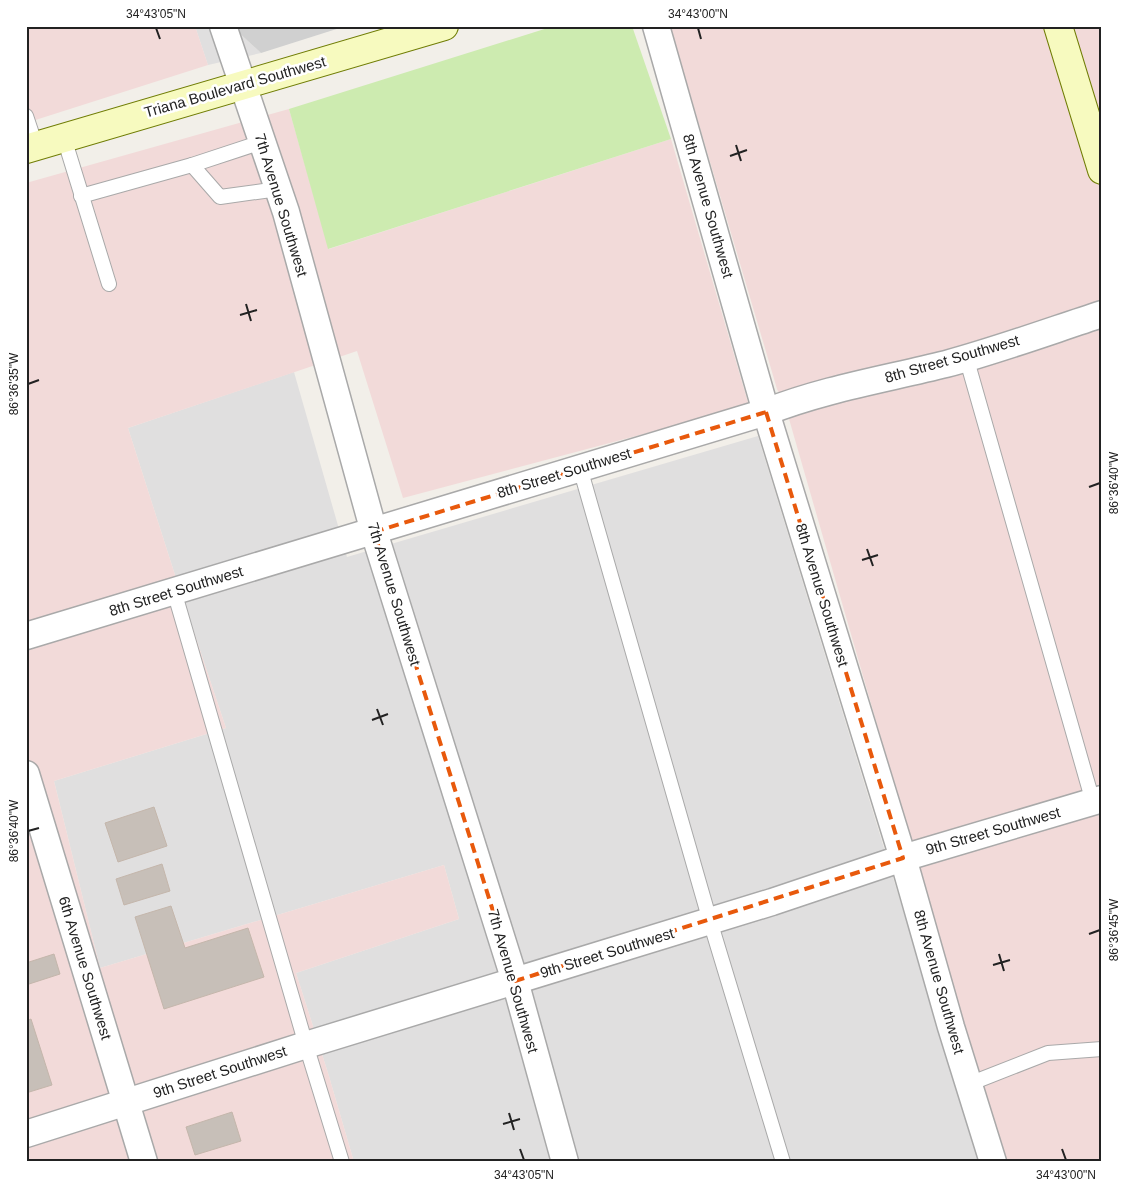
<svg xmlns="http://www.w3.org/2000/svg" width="1128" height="1188" font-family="Arial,sans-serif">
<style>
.residential{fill:#e0dfdf}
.commercial{fill:#f2dad9}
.religious{fill:#d0d0d0}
.grass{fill:#cdebb0}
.building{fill:#c7bfb8;stroke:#c4b6ab}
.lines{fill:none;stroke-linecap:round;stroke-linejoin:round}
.lane-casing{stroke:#a9a9a9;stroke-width:16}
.street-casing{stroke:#a9a9a9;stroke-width:29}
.secondary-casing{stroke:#707d05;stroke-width:30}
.lane{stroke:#fff;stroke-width:14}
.street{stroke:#fff;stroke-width:26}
.secondary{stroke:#f7fabf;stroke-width:28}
.marked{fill:none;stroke:#e8590c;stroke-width:4;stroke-dasharray:10 6;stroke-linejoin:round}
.ticks{fill:none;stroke:#222;stroke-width:2}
.labels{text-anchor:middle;stroke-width:5;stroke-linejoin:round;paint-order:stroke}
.street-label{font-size:15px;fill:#222;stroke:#fff}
.neatline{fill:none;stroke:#222;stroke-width:2}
.ticks-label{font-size:12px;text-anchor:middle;fill:#222}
</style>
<rect width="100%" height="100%" fill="#f2efe9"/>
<g class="residential">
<polygon points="195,26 234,26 236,30 261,53 208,65"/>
<polygon points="294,372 347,557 758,436 980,1162 354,1162 328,1073 296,973 459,919 444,865 100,968 54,781 226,728 175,575 128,428"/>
</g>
<g class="commercial">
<polygon points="26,26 195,26 208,65 26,123"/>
<polygon points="670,26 1102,26 1102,1162 1003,1162 785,405 777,389"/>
<polygon points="289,109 329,249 671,139 749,406 403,498 357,351 128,428 175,575 226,728 54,781 100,968 444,865 459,919 296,973 328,1073 354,1162 26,1162 26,183"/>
</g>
<polygon class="religious" points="234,26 346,26 261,53 236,30"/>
<polygon class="grass" points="554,26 632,26 671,139 328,249 289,109"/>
<g class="building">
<polygon points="154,807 167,846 118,862 105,823"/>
<polygon points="162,864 170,891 124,905 116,879"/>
<polygon points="171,906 185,948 248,928 264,977 164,1009 135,917"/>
<polygon points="54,954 60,974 26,985 26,963"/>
<polygon points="31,1019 52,1085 26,1093 26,1021"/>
<polygon points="232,1112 241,1141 195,1155 186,1127"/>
</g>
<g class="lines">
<g class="lane-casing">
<g id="lane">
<polyline points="26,116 36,146"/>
<polyline points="64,138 109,284"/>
<polyline points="192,165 262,142"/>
<polyline points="81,196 192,165 220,197 278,189"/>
<polyline points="966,357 1093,802"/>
<polyline points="580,468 710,921 783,1162"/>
<polyline points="174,591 306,1045 342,1162"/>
<polyline points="969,1084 1048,1053 1102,1049"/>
</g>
</g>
<g class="street-casing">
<g id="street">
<polyline points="223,26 286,212 374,532 515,981 565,1162"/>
<polyline points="656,26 766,412 903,858 951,1027 993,1162"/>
<path d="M 26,636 L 766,412 C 824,389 886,379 946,364 C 998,350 1050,331 1102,314"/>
<polyline points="26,774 144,1162"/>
<polyline points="26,1134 306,1045 772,902 903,858 1102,799"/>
</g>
</g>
<g class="secondary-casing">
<g id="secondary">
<polyline points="1058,26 1102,170"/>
<polyline points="26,149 444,26"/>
</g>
</g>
<use href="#lane" class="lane"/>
<use href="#street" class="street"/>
<use href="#secondary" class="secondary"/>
</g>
<path class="marked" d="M 766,412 L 903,858 L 515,981 L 374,532 Z"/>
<path class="ticks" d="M 156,28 L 160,39M 698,28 L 701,39M 736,145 L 741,161M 730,156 L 747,150M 246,304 L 251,321M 240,315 L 257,310M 28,384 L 39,380M 1089,487 L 1100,483M 867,549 L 873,566M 862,560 L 878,555M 377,709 L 383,725M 372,720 L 388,714M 28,831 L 39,828M 1089,934 L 1100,930M 999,954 L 1004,971M 993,965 L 1010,960M 509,1113 L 514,1130M 503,1124 L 520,1119M 520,1149 L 524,1160M 1062,1149 L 1066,1160"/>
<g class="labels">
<g class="street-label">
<text transform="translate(235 87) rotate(-16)" y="5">Triana Boulevard Southwest</text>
<text transform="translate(281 205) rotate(73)" y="5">7th Avenue Southwest</text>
<text transform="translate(708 206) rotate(74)" y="5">8th Avenue Southwest</text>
<text transform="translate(952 359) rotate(-16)" y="5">8th Street Southwest</text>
<text transform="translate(564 473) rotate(-17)" y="5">8th Street Southwest</text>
<text transform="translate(176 591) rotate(-17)" y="5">8th Street Southwest</text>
<text transform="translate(394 594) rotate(73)" y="5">7th Avenue Southwest</text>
<text transform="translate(822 595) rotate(73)" y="5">8th Avenue Southwest</text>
<text transform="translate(993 831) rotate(-16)" y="5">9th Street Southwest</text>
<text transform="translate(607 953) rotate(-17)" y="5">9th Street Southwest</text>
<text transform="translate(85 968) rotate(73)" y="5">6th Avenue Southwest</text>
<text transform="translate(513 981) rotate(74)" y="5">7th Avenue Southwest</text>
<text transform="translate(939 982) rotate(74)" y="5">8th Avenue Southwest</text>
<text transform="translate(220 1072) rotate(-18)" y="5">9th Street Southwest</text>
</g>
</g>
<rect width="1128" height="1188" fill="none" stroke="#ffffff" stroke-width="55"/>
<rect x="28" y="28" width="1072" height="1132" class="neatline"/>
<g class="ticks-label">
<text x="156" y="18">34°43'05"N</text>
<text x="698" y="18">34°43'00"N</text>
<text transform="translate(14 384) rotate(-90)" y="4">86°36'35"W</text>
<text transform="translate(1114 483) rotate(-90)" y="4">86°36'40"W</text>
<text transform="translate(14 831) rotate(-90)" y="4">86°36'40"W</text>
<text transform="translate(1114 930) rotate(-90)" y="4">86°36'45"W</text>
<text x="524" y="1179">34°43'05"N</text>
<text x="1066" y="1179">34°43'00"N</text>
</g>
</svg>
